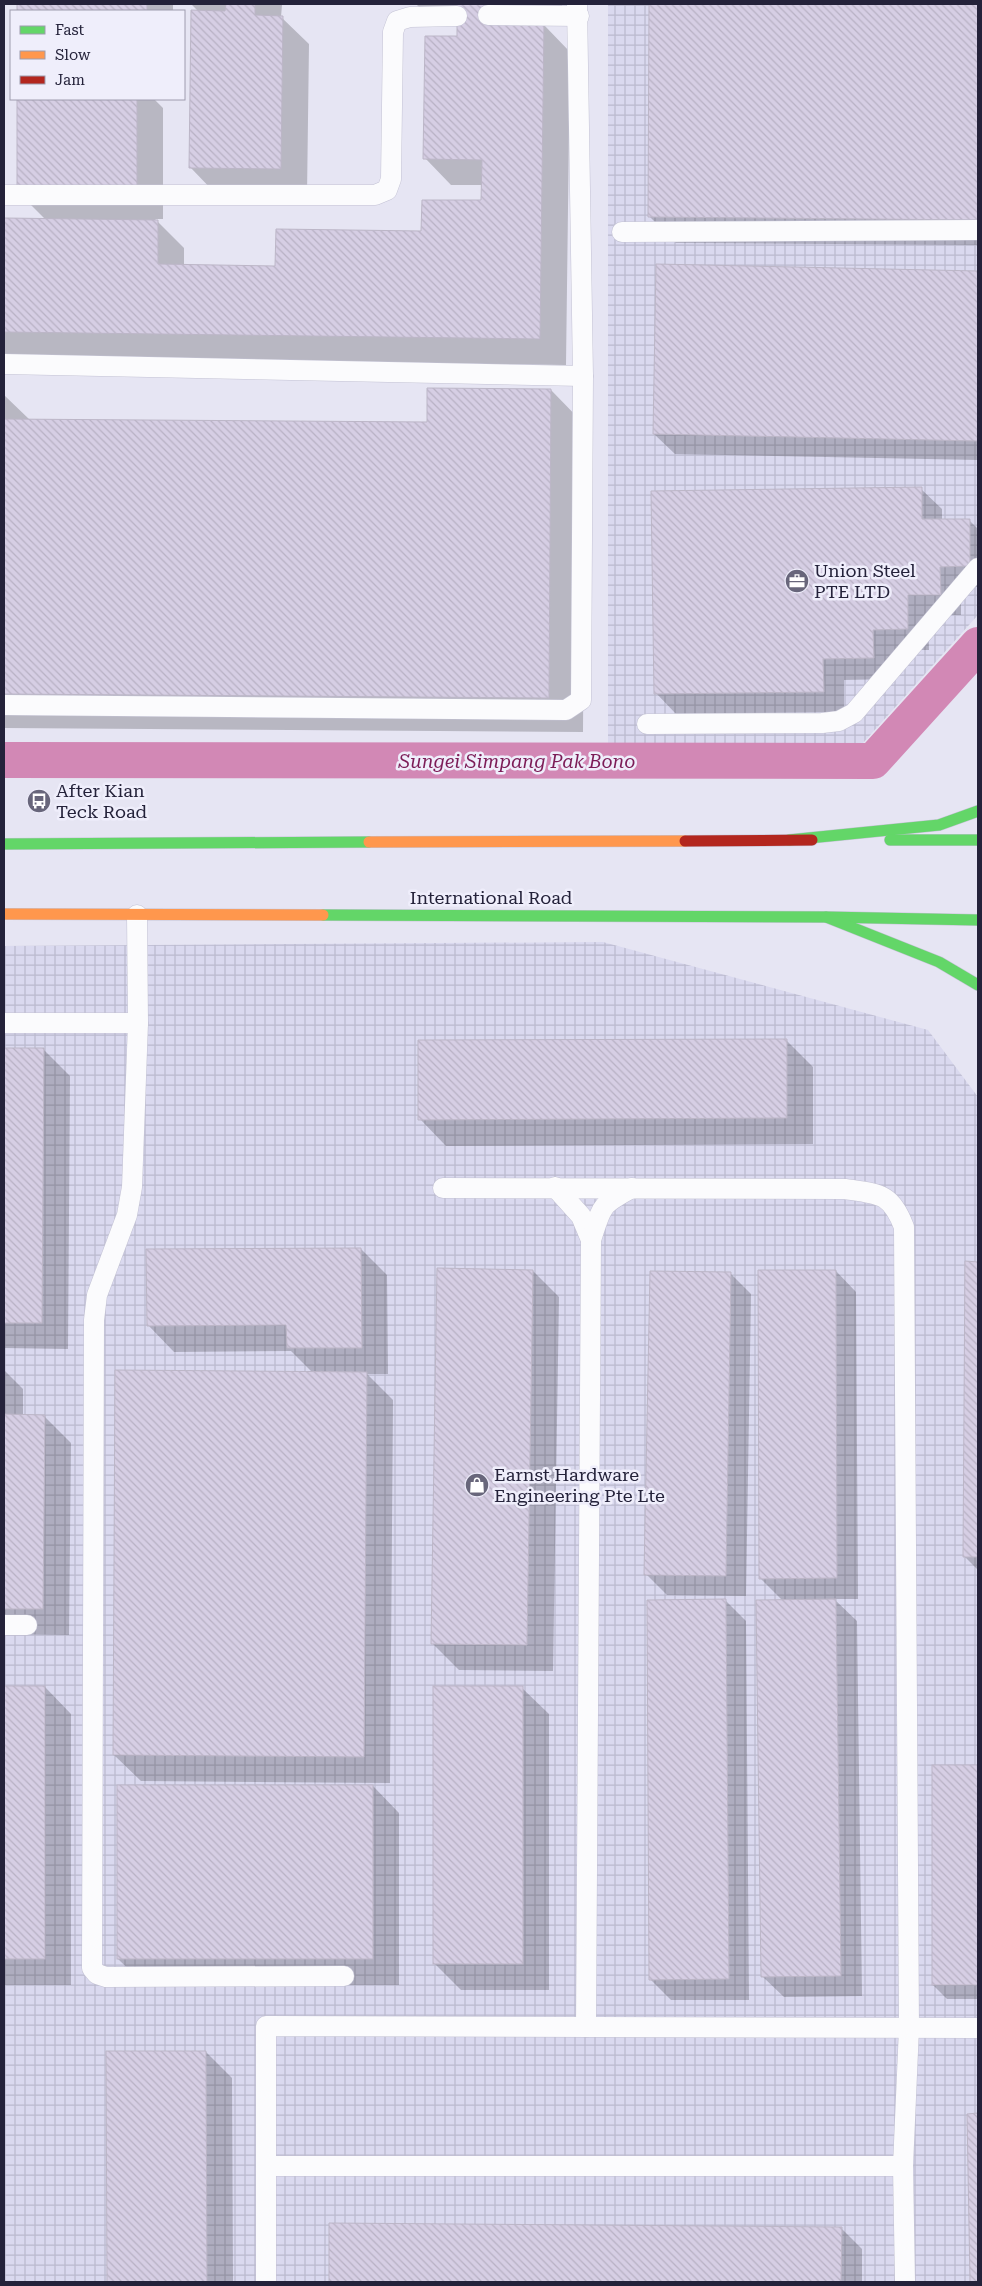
<svg xmlns="http://www.w3.org/2000/svg" width="982" height="2286" font-family="'Roboto Serif',serif">
<style>
.industrial{fill:url(#industrial-grid)}
.shadow{fill:#0003}
.lines{fill:none;stroke-linecap:round;stroke-linejoin:round}
.canal{stroke:#d288b5;stroke-width:36}
.building{fill:url(#building-back-hatch);stroke:#bcb6c7}
.lane-casing{stroke:#c3c2d4;stroke-width:21}
.fast-casing{stroke:#c3c2d4;stroke-width:12}
.slow-casing{stroke:#c3c2d4;stroke-width:12}
.jam-casing{stroke:#c3c2d4;stroke-width:12}
.lane{stroke:#fbfbfd;stroke-width:20}
.fast{stroke:#63d668;stroke-width:11}
.slow{stroke:#ff974d;stroke-width:11}
.jam{stroke:#b3261e;stroke-width:11}
.labels{text-anchor:middle;stroke-width:5;stroke-linejoin:round;paint-order:stroke}
.poi-label{font-size:18px;fill:#24223a;stroke:#efeefb;text-anchor:start}
.street-label{font-size:18px;fill:#24223a;stroke:#efeefb}
.water-label{font-size:19px;font-style:italic;fill:#7c1c57;stroke:#efeefb}
</style>
<defs>
<pattern id="industrial-grid" width="8" height="8" patternUnits="userSpaceOnUse" patternTransform="scale(1.25)"><rect width="8" height="8" fill="#dad9ef"/><path d="M0 4h8M4 0v8" fill="none" stroke="#bbbace"/></pattern>
<pattern id="building-back-hatch" width="6" height="6" patternUnits="userSpaceOnUse" patternTransform="scale(1.25)"><rect width="6" height="6" fill="#d6cee4"/><path d="M-1 5l2 2M0 0l6 6M5-1l2 2" fill="none" stroke="#b8b1c4"/></pattern>
</defs>
<rect width="100%" height="100%" fill="#e6e5f3"/>
<g class="industrial">
<polygon points="608,4 978,4 978,615 863,743 608,744"/>
<polygon points="603,942 928,1030 978,1097 978,2282 4,2282 4,946"/>
</g>
<g class="shadow">
<rect x="19" y="4" width="154" height="7"/>
<polygon points="191,4 339,4 282,5 281,17 309,44 307,195 216,194 190,167 199,12"/>
<polygon points="416,4 562,4 562,13 544,25 570,52 566,365 4,358 4,220 46,220 19,193 19,99 154,99 163,108 163,219 155,219 184,248 184,266 277,267 422,232 482,201 483,185 451,185 425,158 458,37 458,14 426,14"/>
<polygon points="651,4 978,4 978,245 676,243 649,216"/>
<polygon points="657,266 978,273 978,460 675,454 654,434"/>
<polygon points="551,390 585,425 583,732 4,728 4,395 30,420 428,424"/>
<polygon points="921,489 942,509 942,520 969,520 978,529 978,587 961,587 961,615 928,615 929,650 894,650 894,679 844,680 844,712 676,714 656,693"/>
<polygon points="786,1040 813,1067 813,1144 446,1146 420,1119"/>
<polygon points="4,1049 43,1049 70,1076 68,1349 4,1348"/>
<polygon points="361,1249 387,1275 388,1374 367,1374 393,1400 390,1783 141,1781 114,1755 313,1373 291,1351 174,1352 148,1325"/>
<polygon points="967,1263 978,1263 978,1570 964,1556"/>
<polygon points="533,1271 559,1297 553,1671 459,1670 432,1643"/>
<polygon points="836,1271 856,1292 858,1599 834,1599 857,1621 862,1996 784,1997 763,1977 783,1601 760,1578"/>
<polygon points="730,1273 751,1294 746,1596 667,1595 646,1574"/>
<polygon points="4,1370 23,1389 23,1416 45,1417 71,1443 69,1635 4,1634"/>
<polygon points="725,1600 746,1621 749,2000 671,2000 650,1979"/>
<polygon points="4,1687 45,1687 71,1714 71,1985 4,1985"/>
<polygon points="522,1688 549,1714 549,1990 461,1990 435,1964"/>
<polygon points="933,1766 978,1766 978,1999 947,1999 933,1985"/>
<polygon points="373,1786 399,1813 399,1985 145,1985 118,1959"/>
<polygon points="108,2052 206,2052 232,2078 233,2282 109,2282"/>
<polygon points="968,2115 978,2115 978,2282 971,2282"/>
<polygon points="330,2224 841,2228 862,2249 862,2282 330,2282"/>
</g>
<g class="lines">
<polyline class="canal" points="4,760 873,761 978,645"/>
</g>
<g class="building">
<rect x="17" y="4" width="130" height="7"/>
<polygon points="226,4 255,4 255,15 283,16 281,169 189,168 191,10 225,11"/>
<polygon points="457,4 488,4 488,23 544,24 540,339 4,332 4,218 158,220 158,264 275,266 276,229 421,231 422,200 481,200 482,160 423,159 425,36 457,36"/>
<polygon points="649,4 978,4 978,220 648,217"/>
<rect x="17" y="99" width="120" height="94"/>
<polygon points="656,264 978,271 978,441 653,434"/>
<polygon points="427,388 551,389 549,698 4,694 4,419 427,422"/>
<polygon points="922,487 922,519 970,519 970,566 940,567 941,595 908,595 908,629 873,630 874,658 823,659 824,692 654,694 651,491"/>
<polygon points="787,1039 787,1118 418,1120 418,1040"/>
<polygon points="4,1048 44,1048 42,1323 4,1323"/>
<polygon points="361,1248 362,1348 287,1348 286,1325 147,1326 146,1249"/>
<polygon points="965,1261 978,1262 978,1557 963,1557"/>
<polygon points="437,1268 533,1270 527,1645 431,1644"/>
<polygon points="758,1270 836,1270 837,1578 759,1579"/>
<polygon points="650,1271 731,1272 726,1576 644,1575"/>
<polygon points="115,1370 367,1372 364,1757 113,1755"/>
<polygon points="4,1414 45,1415 43,1609 4,1609"/>
<polygon points="726,1599 729,1979 649,1980 647,1600"/>
<polygon points="836,1599 841,1976 761,1977 756,1600"/>
<rect x="4" y="1686" width="41" height="273"/>
<rect x="433" y="1686" width="90" height="278"/>
<rect x="932" y="1765" width="46" height="220"/>
<rect x="117" y="1785" width="256" height="174"/>
<polygon points="106,2051 206,2051 207,2282 107,2282"/>
<polygon points="978,2113 978,2282 970,2282 967,2114"/>
<polygon points="329,2223 842,2227 841,2282 329,2282"/>
</g>
<g class="lines">
<g class="lane-casing">
<g id="lane">
<polyline points="488,15 579,16"/>
<polyline points="4,195 375,195 387,190 391,179 393,32 397,21 410,17 457,16"/>
<polyline points="622,232 978,230"/>
<polyline points="4,364 583,376"/>
<polyline points="4,705 566,710 581,700 583,376 577,4"/>
<polyline points="647,724 822,723 839,721 854,713 978,568"/>
<polyline points="137,915 138,1023 132,1187 127,1215 97,1295 94,1320 92,1968 97,1974 106,1977 344,1976"/>
<polyline points="4,1023 138,1023"/>
<polyline points="555,1187 581,1216 591,1240"/>
<path d="M 443,1188 L 845,1189 C 880,1194 891,1193 904,1227 L 909,2028 L 903,2166 L 905,2282"/>
<polyline points="4,1625 27,1625"/>
<path d="M 586,2027 L 591,1240 C 602,1206 600,1205 632,1188"/>
<polyline points="266,2166 903,2166"/>
<polyline points="266,2282 266,2026 978,2028"/>
</g>
</g>
<g class="fast-casing">
<g id="fast">
<polyline points="789,840 939,825 978,811"/>
<polyline points="890,840 978,840"/>
<polyline points="4,844 369,842"/>
<polyline points="323,915 826,917 978,920"/>
<polyline points="826,917 939,962 978,985"/>
</g>
</g>
<g class="slow-casing">
<g id="slow">
<polyline points="369,842 685,841"/>
<polyline points="4,914 323,915"/>
</g>
</g>
<g class="jam-casing">
<polyline id="jam" points="685,841 812,840"/>
</g>
<use href="#lane" class="lane"/>
<use href="#fast" class="fast"/>
<use href="#slow" class="slow"/>
<use href="#jam" class="jam"/>
</g>
<defs>
<g id="office-disc" transform="scale(1.25)"><circle r="9.5" fill="#68667b" stroke="#efeefb"/><path d="M-6-3h4V-5.5h4V-3h4V5H-6ZM-1-4.5V-3h2v-1.5ZM-6 0V1H6V0Z" fill="#fff"/></g>
<g id="bus-disc" transform="scale(1.25)"><circle r="9.5" fill="#68667b" stroke="#efeefb"/><path d="M-5-6H5V4H4V6H2V4H-2V6H-4V4H-5ZM-3.5-4V0h7V-4ZM-3.5 1.2v1.5H-2V1.2ZM2 1.2v1.5H3.5V1.2Z" fill="#fff"/></g>
<g id="shop-disc" transform="scale(1.25)"><circle r="9.5" fill="#68667b" stroke="#efeefb"/><path d="M-5-2.5h2.3a2.7 3.5 0 0 1 5.4 0H5L5.5 6h-11ZM-1.5-2.5h3a1.5 2.3 0 0 0-3 0Z" fill="#fff"/></g>
</defs>
<g fill-rule="evenodd">
<use href="#office-disc" x="797" y="581"/>
<use href="#bus-disc" x="39" y="801"/>
<use href="#shop-disc" x="477" y="1485"/>
</g>
<g class="labels">
<g class="poi-label">
<text x="814" y="577">Union Steel<tspan x="814" dy="21">PTE LTD</tspan></text>
<text x="56" y="797">After Kian<tspan x="56" dy="21">Teck Road</tspan></text>
<text x="494" y="1481">Earnst Hardware<tspan x="494" dy="21">Engineering Pte Lte</tspan></text>
</g>
<g class="street-label">
<text x="491" y="904">International Road</text>
</g>
<g class="water-label">
<text x="517" y="768">Sungei Simpang Pak Bono</text>
</g>
</g>
<rect width="982" height="2286" fill="none" stroke="#24223a" stroke-width="10"/>
<rect x="10" y="10" width="175" height="90" fill="#efeefb" stroke="#9e9cae"/>
<rect x="20" y="26" width="25" height="8" fill="#63d668" stroke="#9e9cae"/>
<text x="55" y="35" font-size="15" fill="#24223a">Fast</text>
<rect x="20" y="51" width="25" height="8" fill="#ff974d" stroke="#9e9cae"/>
<text x="55" y="60" font-size="15" fill="#24223a">Slow</text>
<rect x="20" y="76" width="25" height="8" fill="#b3261e" stroke="#9e9cae"/>
<text x="55" y="85" font-size="15" fill="#24223a">Jam</text>
</svg>
